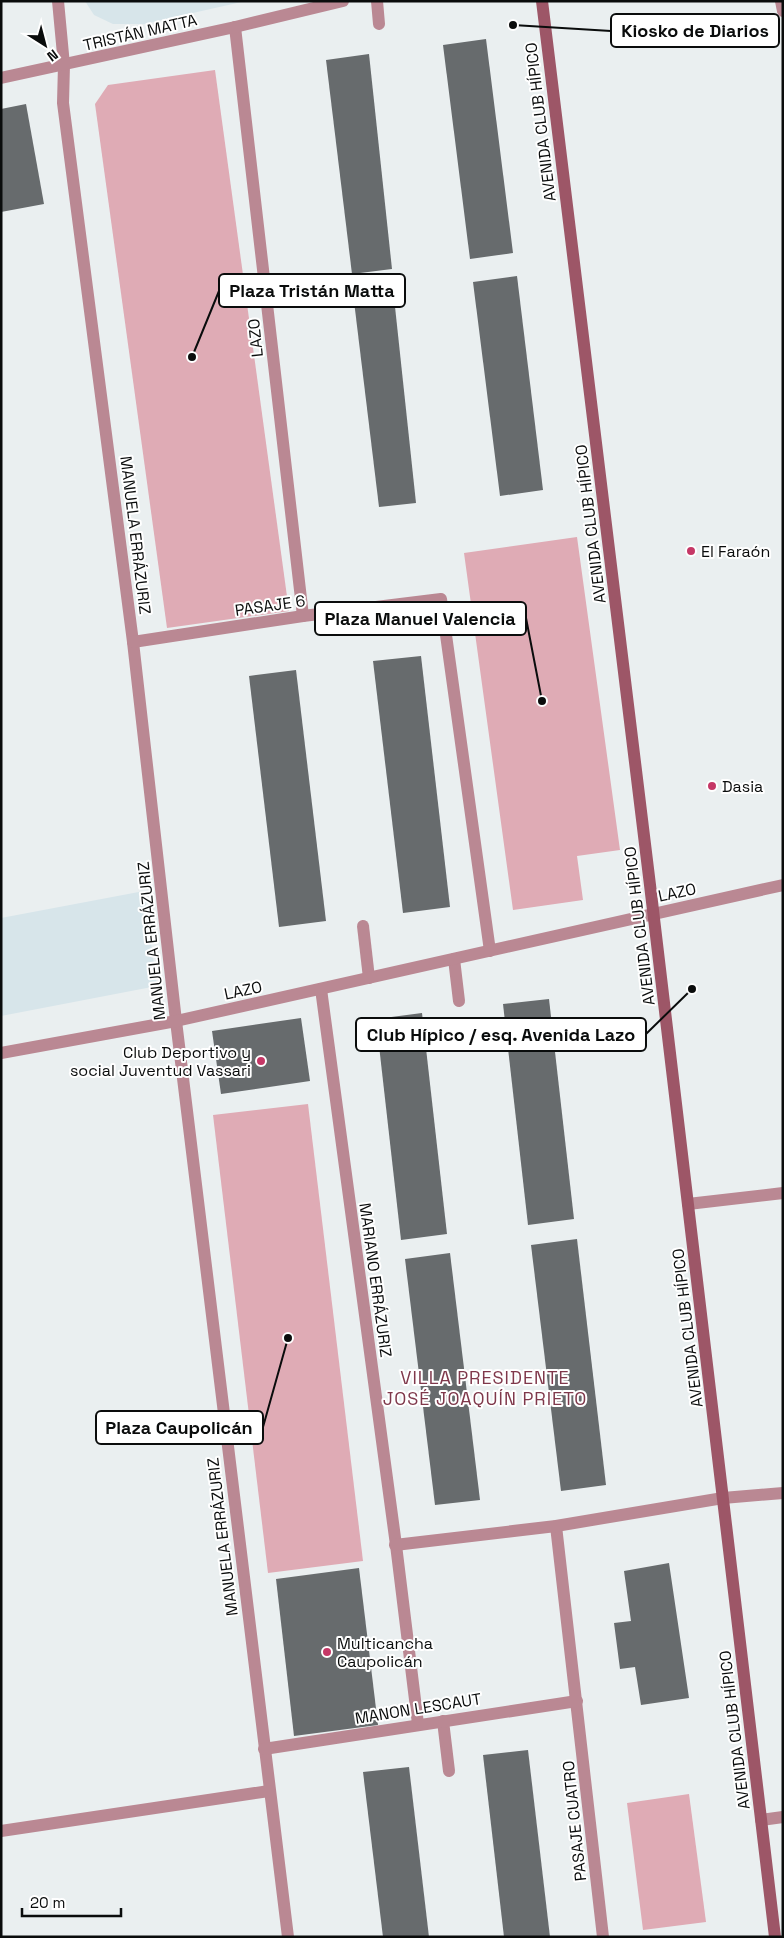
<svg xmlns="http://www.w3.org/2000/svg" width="784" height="1938" font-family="'Space Grotesk',sans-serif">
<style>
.built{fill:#d7e5ea}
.green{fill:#dfabb5}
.building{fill:#676b6d}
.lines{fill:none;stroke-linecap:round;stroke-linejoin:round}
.lane{stroke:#ba8893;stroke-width:12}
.street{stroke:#ba8893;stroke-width:12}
.secondary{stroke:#9d5667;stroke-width:12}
.poi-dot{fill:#c53766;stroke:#fff;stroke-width:2}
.labels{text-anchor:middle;stroke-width:4;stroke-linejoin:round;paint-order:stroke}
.street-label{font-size:16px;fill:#0a0c0c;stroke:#fff}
.poi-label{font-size:16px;fill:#0a0c0c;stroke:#fff;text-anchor:start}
.neighbourhood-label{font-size:18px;letter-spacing:1px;fill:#7f384b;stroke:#fff}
.leader{fill:none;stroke:#0a0c0c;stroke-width:2}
.callout-dot{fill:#0a0c0c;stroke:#fff;stroke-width:2}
.callout{fill:#fff;stroke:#0a0c0c;stroke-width:2}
.callout-label{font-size:18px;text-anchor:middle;font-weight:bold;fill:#0a0c0c}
</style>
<rect width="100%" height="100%" fill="#eaeff0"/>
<g class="built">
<polygon points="85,1 246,1 144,24 113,24 94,15"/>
<polygon points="144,891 157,986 1,1016 1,918"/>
</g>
<g class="green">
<polygon points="215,70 289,611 167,628 95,104 108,85"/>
<polygon points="577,537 620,850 577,856 583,900 513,910 464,553"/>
<polygon points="308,1104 363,1561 268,1573 213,1115"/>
<polygon points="689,1794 706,1922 643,1930 627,1803"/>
</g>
<g class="building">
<polygon points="486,39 513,253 470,259 443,45"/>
<polygon points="369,54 392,269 352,274 326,60"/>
<polygon points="26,104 44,204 1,212 1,109"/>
<polygon points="517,276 543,490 500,496 473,282"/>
<polygon points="393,288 416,503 379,507 353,293"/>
<polygon points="421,656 450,907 403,913 373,661"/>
<polygon points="296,670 326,921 279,927 249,676"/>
<polygon points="549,999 574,1219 528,1225 503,1004"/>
<polygon points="422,1013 447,1234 401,1240 376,1019"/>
<polygon points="301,1018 310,1081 221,1094 212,1031"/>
<polygon points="577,1239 606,1485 561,1491 531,1245"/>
<polygon points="450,1253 480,1500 435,1505 405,1259"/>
<polygon points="669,1563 689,1698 641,1705 635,1667 620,1669 614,1623 631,1621 624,1571"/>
<polygon points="359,1568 378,1725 294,1736 276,1579"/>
<polygon points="528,1750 550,1937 504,1937 483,1755"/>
<polygon points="409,1767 429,1937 383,1937 363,1772"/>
</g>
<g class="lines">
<g class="lane">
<polyline points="377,1 379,24"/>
<polyline points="363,926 369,978"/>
<polyline points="454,959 459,1001"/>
<polyline points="443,1721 449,1771"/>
</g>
<g class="street">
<polyline points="58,1 64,65 63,103 133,642 176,1021 288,1937"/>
<polyline points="781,1 783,11"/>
<polyline points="235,27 303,616"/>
<polyline points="1,78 235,27 343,1"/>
<polyline points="133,642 303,616 441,599 490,951"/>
<polyline points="321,989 396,1545 418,1724"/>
<polyline points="1,1053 176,1021 783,885"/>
<polyline points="688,1204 783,1193"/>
<polyline points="556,1526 603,1937"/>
<polyline points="395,1545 556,1526 723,1498 783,1493"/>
<polyline points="264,1749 577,1701"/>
<polyline points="761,1820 783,1817"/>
<polyline points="1,1831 269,1791"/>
</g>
<polyline class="secondary" points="542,1 650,885 775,1937"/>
</g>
<g class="poi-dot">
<circle cx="691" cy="551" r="5"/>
<circle cx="712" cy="786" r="5"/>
<circle cx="261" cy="1061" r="5"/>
<circle cx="327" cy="1652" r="5"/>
</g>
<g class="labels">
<g class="street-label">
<text transform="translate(140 32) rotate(-13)" y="6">TRISTÁN MATTA</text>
<text transform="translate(540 122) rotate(-97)" y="6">AVENIDA CLUB HÍPICO</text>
<text transform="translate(255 338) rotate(-96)" y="6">LAZO</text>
<text transform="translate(590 524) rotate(-97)" y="6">AVENIDA CLUB HÍPICO</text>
<text transform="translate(136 535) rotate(83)" y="6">MANUELA ERRÁZURIZ</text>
<text transform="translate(270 605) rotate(-8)" y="6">PASAJE 6</text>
<text transform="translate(677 892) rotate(-12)" y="6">LAZO</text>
<text transform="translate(639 926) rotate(-97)" y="6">AVENIDA CLUB HÍPICO</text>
<text transform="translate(151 941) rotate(-96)" y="6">MANUELA ERRÁZURIZ</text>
<text transform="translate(243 990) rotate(-12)" y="6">LAZO</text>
<text transform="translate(376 1280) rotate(82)" y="6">MARIANO ERRÁZURIZ</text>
<text transform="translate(687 1328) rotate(-97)" y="6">AVENIDA CLUB HÍPICO</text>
<text transform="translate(222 1537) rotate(-97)" y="6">MANUELA ERRÁZURIZ</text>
<text transform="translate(418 1708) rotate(-9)" y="6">MANON LESCAUT</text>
<text transform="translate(734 1730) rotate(-97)" y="6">AVENIDA CLUB HÍPICO</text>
<text transform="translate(574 1821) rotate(-96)" y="6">PASAJE CUATRO</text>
</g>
<g class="poi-label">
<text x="701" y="557">El Faraón</text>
<text x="722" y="792">Dasia</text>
<text x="251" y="1058" text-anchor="end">Club Deportivo y<tspan x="251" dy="18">social Juventud Vassari</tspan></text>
<text x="337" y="1649">Multicancha<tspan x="337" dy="18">Caupolicán</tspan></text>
</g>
<g class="neighbourhood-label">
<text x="485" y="1384">VILLA PRESIDENTE<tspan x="485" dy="21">JOSÉ JOAQUÍN PRIETO</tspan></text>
</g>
</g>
<path class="leader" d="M513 25L611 31M192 357L219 291M542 701L526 618M692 989L646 1034M288 1338L263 1427"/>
<g class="callout-dot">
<circle cx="513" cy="25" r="5"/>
<circle cx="192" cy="357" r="5"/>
<circle cx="542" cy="701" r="5"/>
<circle cx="692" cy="989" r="5"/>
<circle cx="288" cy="1338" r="5"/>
</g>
<g class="callout">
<rect x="611" y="14" width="168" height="33" rx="5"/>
<rect x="219" y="274" width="186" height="33" rx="5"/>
<rect x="315" y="602" width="211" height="33" rx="5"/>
<rect x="356" y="1018" width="290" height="33" rx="5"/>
<rect x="96" y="1411" width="167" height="33" rx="5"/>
</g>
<g class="callout-label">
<text x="695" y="37">Kiosko de Diarios</text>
<text x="312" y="297">Plaza Tristán Matta</text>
<text x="420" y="625">Plaza Manuel Valencia</text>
<text x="501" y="1041">Club Hípico / esq. Avenida Lazo</text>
<text x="179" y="1434">Plaza Caupolicán</text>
</g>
<rect width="784" height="1938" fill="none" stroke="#0a0c0c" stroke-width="5"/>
<g transform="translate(45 45) rotate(144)" stroke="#ffffff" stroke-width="4" paint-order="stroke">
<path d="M0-4L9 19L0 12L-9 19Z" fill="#0a0c0c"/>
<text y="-8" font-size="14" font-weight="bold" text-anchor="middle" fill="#0a0c0c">N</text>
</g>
<path d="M22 1908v8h99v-8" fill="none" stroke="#0a0c0c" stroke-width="2.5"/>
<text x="30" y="1908" font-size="15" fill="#0a0c0c" stroke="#ffffff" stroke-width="4" paint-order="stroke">20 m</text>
</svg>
